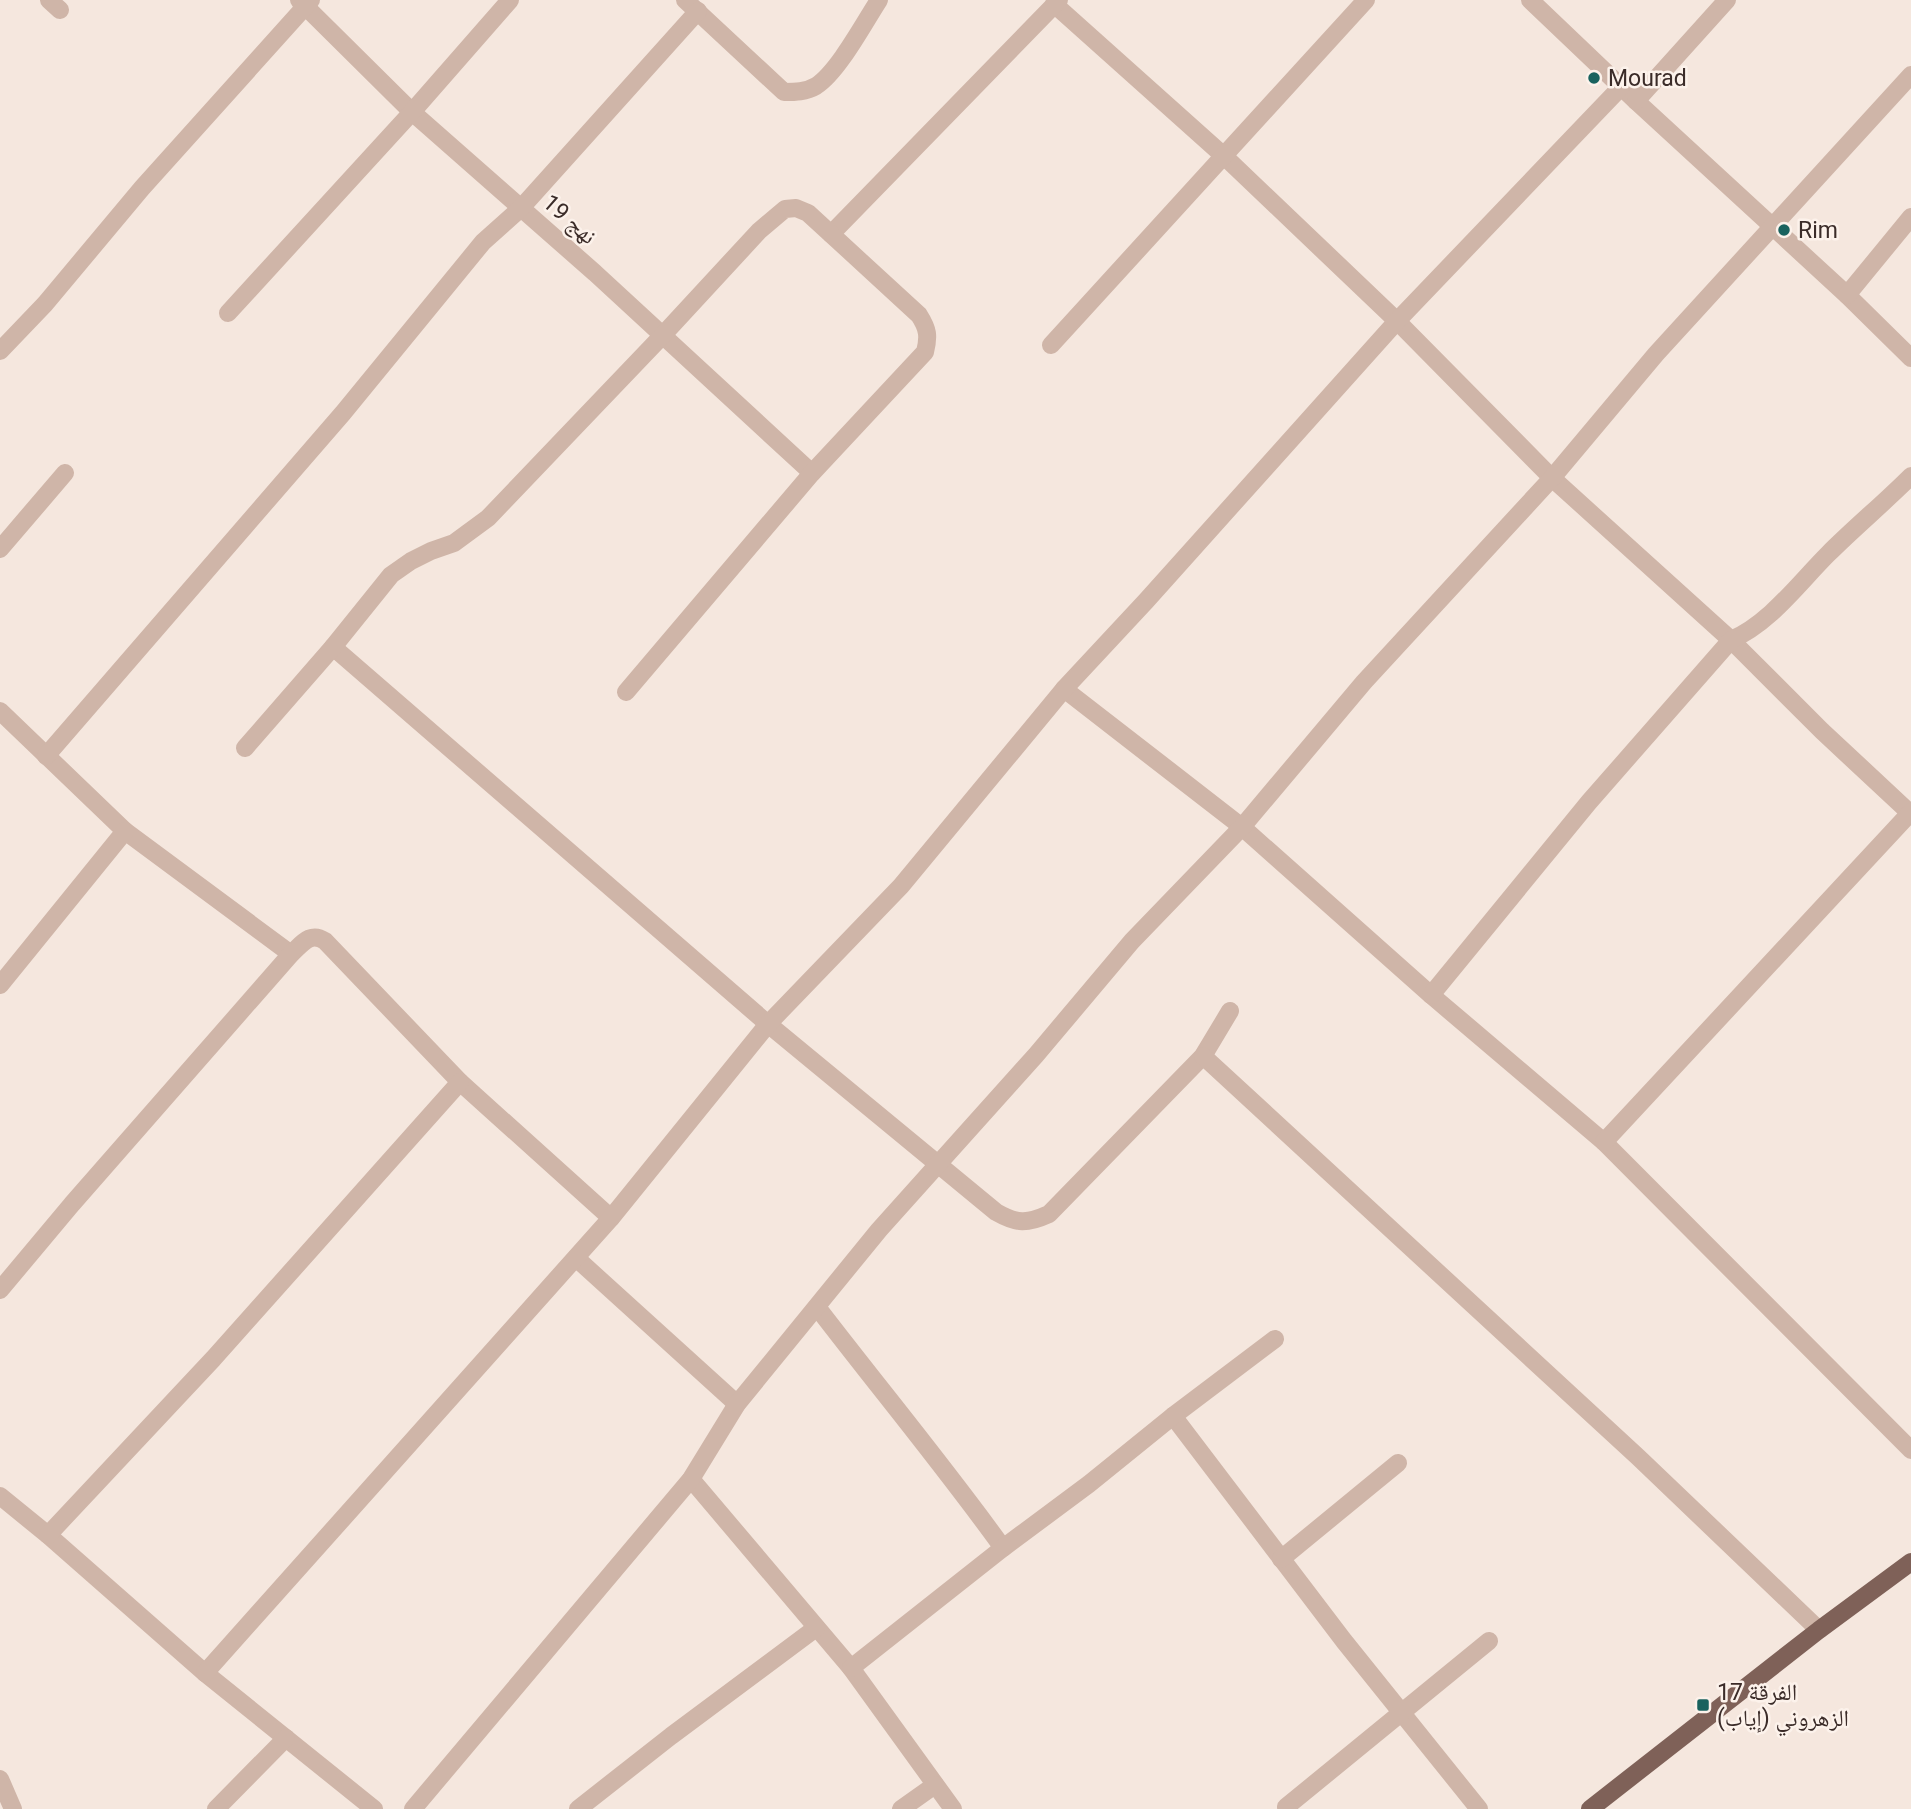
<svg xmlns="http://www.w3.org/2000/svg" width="1911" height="1809" font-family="Roboto,'Noto Naskh Arabic',sans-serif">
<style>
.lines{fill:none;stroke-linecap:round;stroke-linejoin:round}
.minor{stroke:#cfb5a8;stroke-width:18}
.major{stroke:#7f6158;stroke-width:18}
.poi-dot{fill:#19625e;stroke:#fcf2eb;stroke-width:2.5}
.labels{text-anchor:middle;stroke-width:5;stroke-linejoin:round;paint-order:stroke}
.poi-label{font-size:23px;fill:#3b2c29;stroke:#fcf2eb;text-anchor:start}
.street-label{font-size:23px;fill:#3b2c29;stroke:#fcf2eb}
</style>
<rect width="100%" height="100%" fill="#f5e7de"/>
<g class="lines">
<g class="minor">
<polyline points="49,0 60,10"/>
<polyline points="299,0 412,112 595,273 812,473"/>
<path d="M 685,0 L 784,92 C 795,92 806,92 816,86 C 838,72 864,23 879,0"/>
<polyline points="1530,0 1636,101 1847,295 1911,358"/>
<polyline points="1054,4 1225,157 1397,321 1552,478 1731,640 1822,731 1911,814"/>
<polyline points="1636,101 1727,0"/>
<polyline points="831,234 1059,0"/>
<polyline points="1847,295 1911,217"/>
<polyline points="228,313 412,112 510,0"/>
<polyline points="1051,345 1366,0"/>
<polyline points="0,351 45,304 142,188 311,0"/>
<polyline points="0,549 65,473"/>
<path d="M 333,647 L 768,1024 L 996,1212 C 1017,1224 1027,1224 1049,1214 L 1203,1056 L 1230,1011"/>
<polyline points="1064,689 1242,827 1431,995 1604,1142 1911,1450"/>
<polyline points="0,711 125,831 291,954"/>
<path d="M 245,748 L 333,647 L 391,575 L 411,561 L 431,551 L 454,543 L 488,518 L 662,336 L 759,231 L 785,209 L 796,208 L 808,213 L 919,315 C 928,329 929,336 925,352 L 812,473 L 626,692"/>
<polyline points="46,756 343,413 483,242 521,208 698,11"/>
<polyline points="0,985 125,831"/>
<path d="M 1431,995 L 1589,802 L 1731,640 C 1770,623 1798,584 1828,554 C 1855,527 1884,503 1911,476"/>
<polyline points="1203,1056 1638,1457 1819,1630"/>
<polyline points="1604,1142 1911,812"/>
<polyline points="576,1258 737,1404"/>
<path d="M 0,1290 L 72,1204 L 291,954 C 302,944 310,931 325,941 L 460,1082 L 611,1218"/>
<path d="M 817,1307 C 879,1388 944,1466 1003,1548"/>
<polyline points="1173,1416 1344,1641 1479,1809"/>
<polyline points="691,1479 851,1668 953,1809"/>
<polyline points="0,1496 48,1535 205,1673 374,1809"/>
<polyline points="48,1535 213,1359 460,1082"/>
<polyline points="1281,1559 1398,1463"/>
<polyline points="851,1668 1003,1548 1089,1484 1173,1416 1275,1339"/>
<polyline points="205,1673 611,1218 768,1024 901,886 1064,689 1146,601 1397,321 1621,87"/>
<polyline points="0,1779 13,1809"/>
<polyline points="1286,1807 1489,1641"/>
<polyline points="216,1809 286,1738"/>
<polyline points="413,1809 691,1479 737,1404 879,1230 1036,1055 1132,941 1242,827 1364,682 1552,478 1656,354 1911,75"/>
<polyline points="578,1809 671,1736 816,1628"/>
<polyline points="901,1809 935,1785"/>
</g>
<polyline class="major" points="1590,1809 1819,1630 1911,1562"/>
</g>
<g class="poi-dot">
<circle cx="1594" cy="78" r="7"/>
<circle cx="1784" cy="230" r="7"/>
<rect x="1696" y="1698" width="14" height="14" rx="3.5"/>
</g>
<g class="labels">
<g class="poi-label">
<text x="1608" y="86">Mourad</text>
<text x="1798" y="238">Rim</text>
<text x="1717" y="1700">الفرقة 17<tspan x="1717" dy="26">الزهروني (إياب)</tspan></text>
</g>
<g class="street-label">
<text transform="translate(570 219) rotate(41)" y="8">نهج 19</text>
</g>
</g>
</svg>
